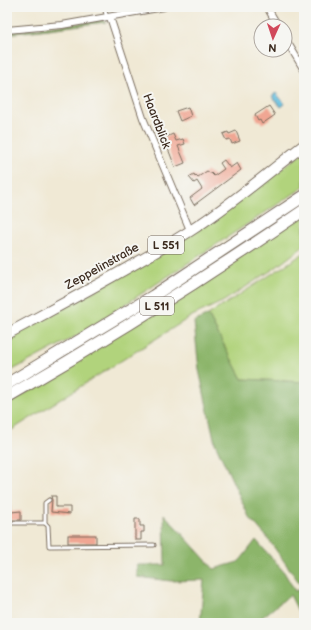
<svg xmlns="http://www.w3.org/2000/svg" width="311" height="630" font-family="'Balsamiq Sans',sans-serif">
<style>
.green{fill:#b1d37b;stroke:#767e4c}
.forest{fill:#8cb56b;stroke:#647044}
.water{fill:#63c0e1;stroke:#4f7580}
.building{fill:#f0a693}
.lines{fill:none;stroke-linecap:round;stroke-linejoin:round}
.lane-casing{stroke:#7a6d5e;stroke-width:5}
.street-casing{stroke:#7a6d5e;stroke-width:8}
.primary-casing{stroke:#7a6d5e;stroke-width:12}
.highway-casing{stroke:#7a6d5e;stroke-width:13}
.lane{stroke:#fff;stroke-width:3}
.street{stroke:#fff;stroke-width:6}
.primary{stroke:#fff;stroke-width:10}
.highway{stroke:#fff;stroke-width:11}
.labels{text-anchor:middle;stroke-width:4;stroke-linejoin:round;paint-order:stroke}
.shield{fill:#f6f6f2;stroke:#73675e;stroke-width:1}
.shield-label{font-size:11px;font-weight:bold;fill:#3b2a1e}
.street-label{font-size:12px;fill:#3b2a1e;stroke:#f6f6f2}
</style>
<rect width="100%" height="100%" fill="#f6f6f2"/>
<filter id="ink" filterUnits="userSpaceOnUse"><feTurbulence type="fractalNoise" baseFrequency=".025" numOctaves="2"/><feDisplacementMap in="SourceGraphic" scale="8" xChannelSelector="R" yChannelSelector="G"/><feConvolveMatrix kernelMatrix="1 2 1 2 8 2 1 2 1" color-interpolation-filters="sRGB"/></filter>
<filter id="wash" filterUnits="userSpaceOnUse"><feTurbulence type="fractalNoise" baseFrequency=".012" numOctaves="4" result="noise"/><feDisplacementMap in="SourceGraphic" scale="16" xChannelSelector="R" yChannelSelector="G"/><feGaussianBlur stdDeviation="0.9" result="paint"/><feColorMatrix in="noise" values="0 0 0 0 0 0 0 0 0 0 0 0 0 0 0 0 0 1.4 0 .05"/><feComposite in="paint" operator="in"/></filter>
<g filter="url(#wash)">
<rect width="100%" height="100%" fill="#f0e9d5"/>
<g class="green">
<polygon points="304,152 304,187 80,334 7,373 7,340 149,260 253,190"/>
<polygon points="304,214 304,246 275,268 224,301 192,316 7,433 7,405"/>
<polygon points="304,253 304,382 242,379 208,315"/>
</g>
<g class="forest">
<polygon points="103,20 106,22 7,34 7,32"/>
<polygon points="208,315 242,379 304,382 304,623 290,595 255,623 200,623 204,580 171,581 137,577 137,565 165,565 164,514 214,569 238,562 242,558 256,540 284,572 295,591 303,588 266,536 249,517 215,443 199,370 194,322"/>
</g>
<polygon class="water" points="276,93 285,104 281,107 272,96"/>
<g id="blocks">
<g class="building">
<polygon points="269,106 275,115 262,124 260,120 258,121 255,115"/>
<polygon points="188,107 191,116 180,121 176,111"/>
<polygon points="236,131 240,141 232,144 230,139 226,140 223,134 228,132 229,134"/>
<polygon points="173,134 176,141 183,139 185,144 178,146 185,163 175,167 164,138"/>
<polygon points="224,160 230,168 237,163 241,170 194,205 190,198 202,189 197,181 194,183 189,177 194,174 195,176 196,175 198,177 207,171 210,173 211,173 214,176 224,169 220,163"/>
<polygon points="51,496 56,496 56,507 70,507 70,514 51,512 52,500"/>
<polygon points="7,506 11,506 11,512 21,511 21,520 9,520 9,518 7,518"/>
<polygon points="135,519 140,519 140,526 144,526 144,532 141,532 141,540 135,540"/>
<rect x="68" y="535" width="28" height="8"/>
</g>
</g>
</g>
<g filter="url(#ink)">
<use href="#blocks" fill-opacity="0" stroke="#7a6d5e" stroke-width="1"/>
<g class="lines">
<g class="lane-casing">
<g id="lane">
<polyline points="104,7 107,18"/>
<polyline points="7,523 45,523 48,526 49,546 154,545"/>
<polyline points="45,523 45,503 49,500"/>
</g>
</g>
<g class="street-casing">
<g id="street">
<polyline points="267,7 278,26"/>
<polyline points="110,17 143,118 190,230"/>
<polyline points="7,30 62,25 164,7"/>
<polyline points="285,38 304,70"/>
</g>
</g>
<g class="primary-casing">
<path id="primary" d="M 7,334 C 68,301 131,268 190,231 C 230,206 266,174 304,145"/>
</g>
<g class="highway-casing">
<g id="highway">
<polyline points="7,384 153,296 304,196"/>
<path d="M 7,397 C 108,339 208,276 304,210"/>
</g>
</g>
<use href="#lane" class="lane"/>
<use href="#street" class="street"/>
<use href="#primary" class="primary"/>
<use href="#highway" class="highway"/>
</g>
</g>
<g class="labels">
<g class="shield">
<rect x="148" y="236" width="36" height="18" rx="3"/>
<rect x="140" y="297" width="34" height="18" rx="3"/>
</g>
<g class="shield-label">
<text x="166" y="249">L 551</text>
<text x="157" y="310">L 511</text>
</g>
<g class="street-label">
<text transform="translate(157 121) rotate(69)" y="4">Haardblick</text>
<text transform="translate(102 266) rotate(-29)" y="4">Zeppelinstraße</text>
</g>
</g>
<rect width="311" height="630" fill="none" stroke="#f6f6f2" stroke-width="24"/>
<g transform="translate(273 38) rotate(183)"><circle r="19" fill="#f6f6f2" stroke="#aba49d"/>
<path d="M0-3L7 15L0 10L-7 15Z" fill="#d1495b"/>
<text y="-6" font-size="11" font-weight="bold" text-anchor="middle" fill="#3b2a1e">N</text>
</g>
</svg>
